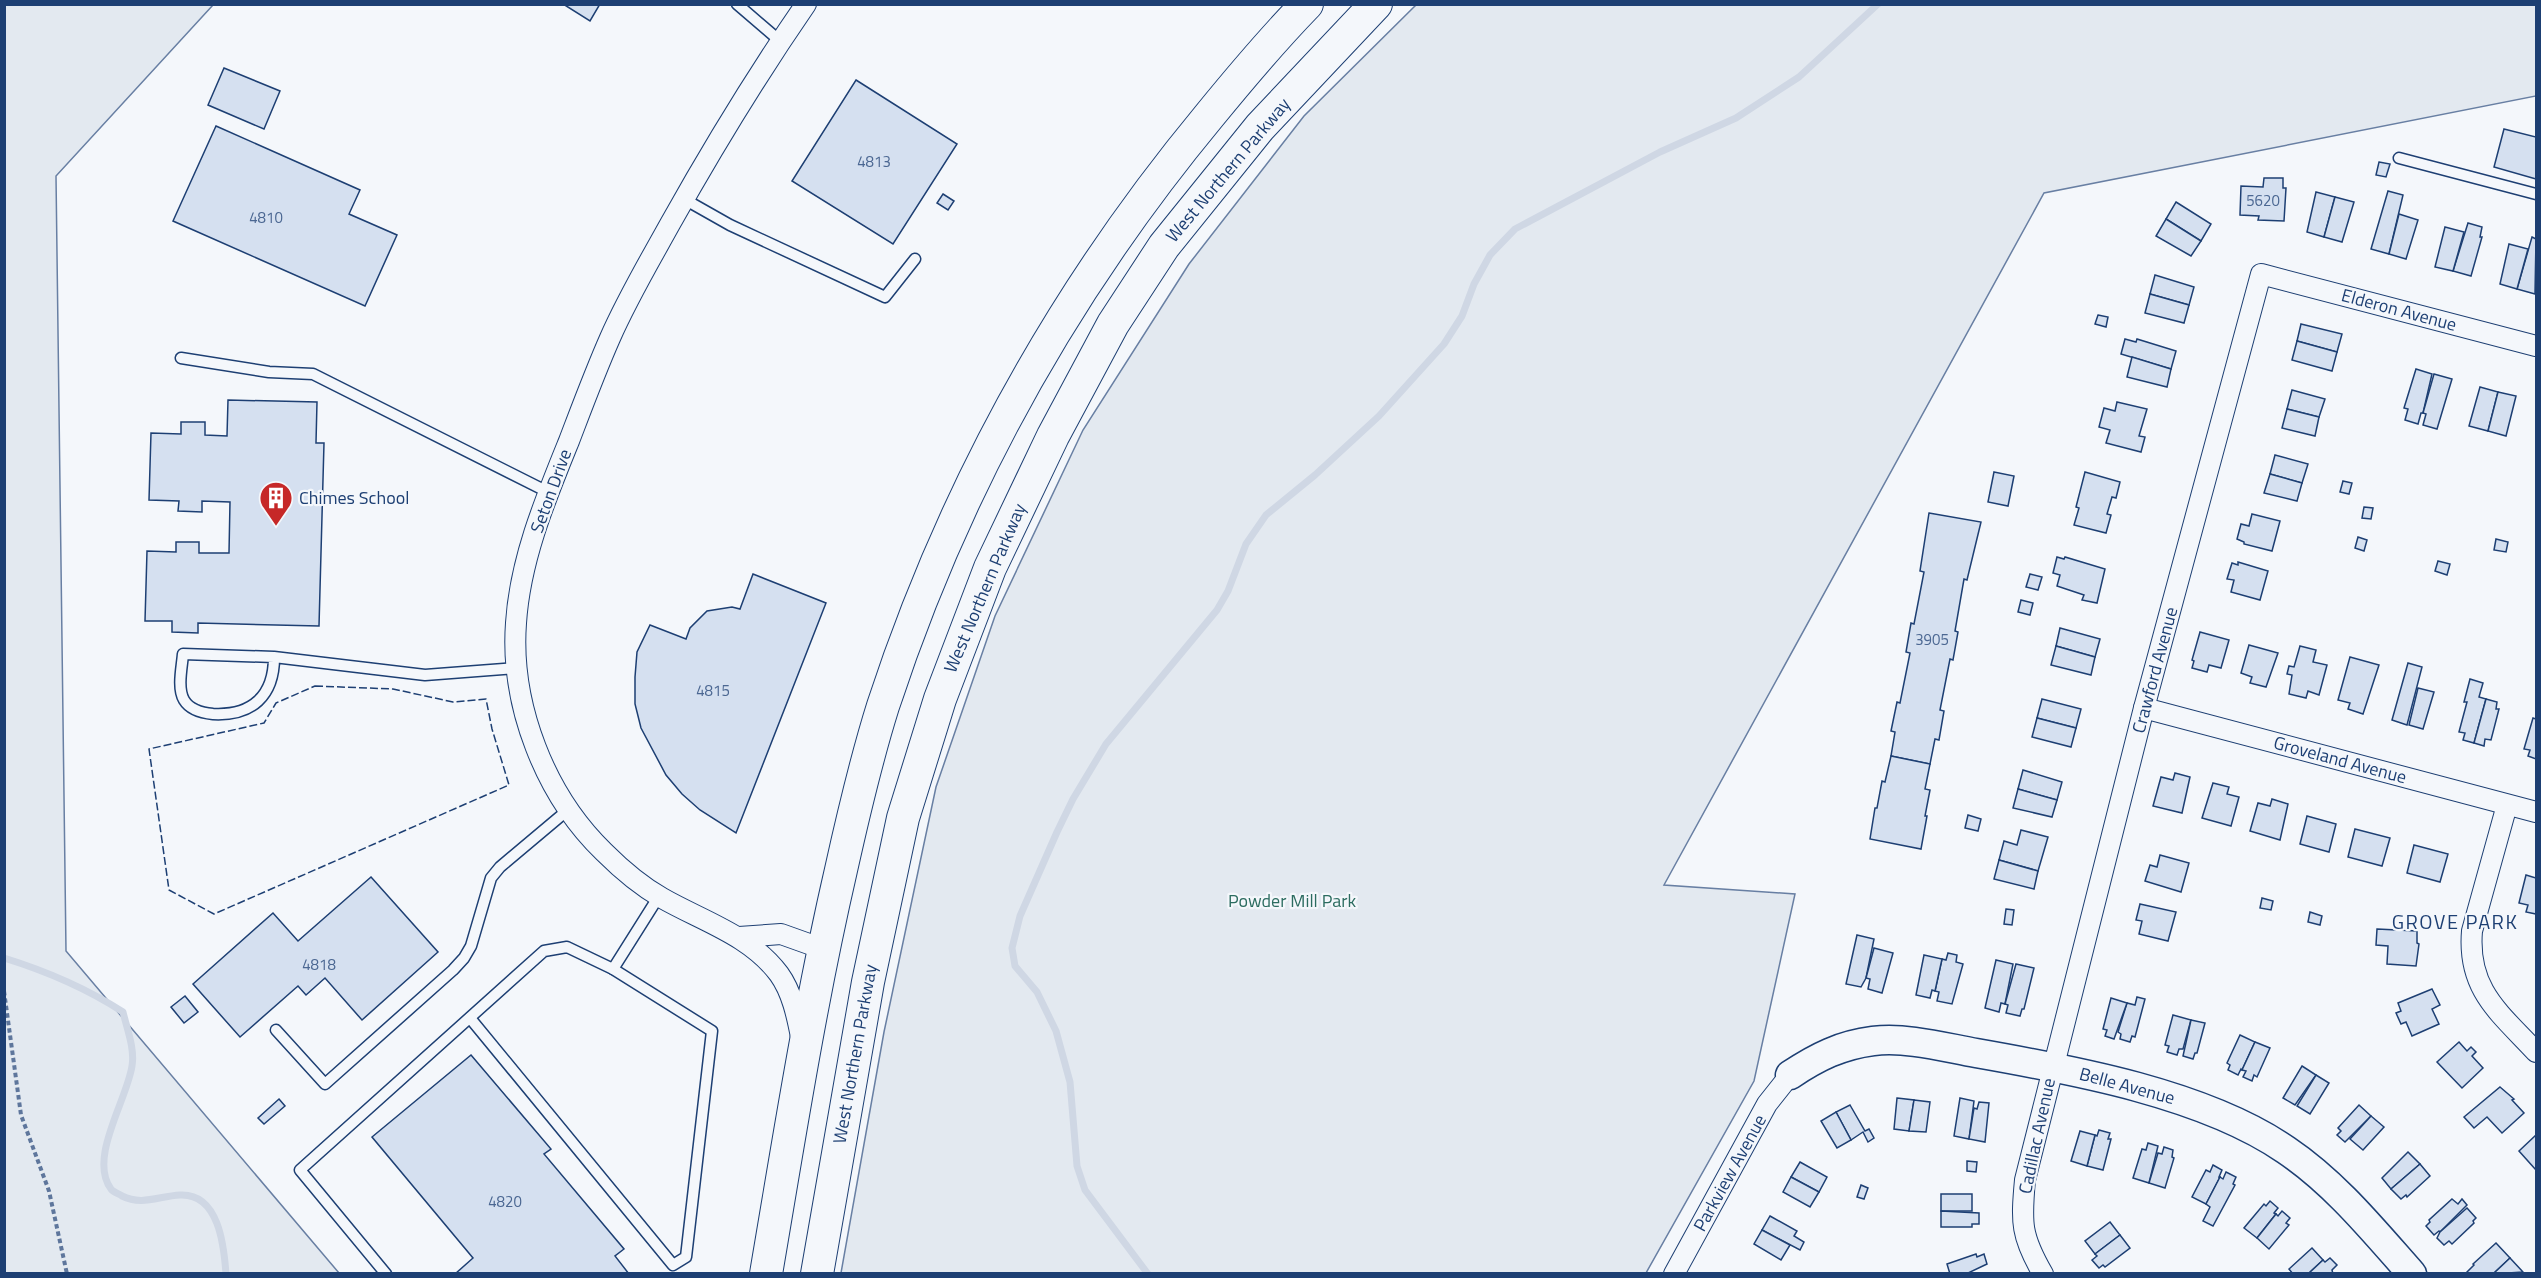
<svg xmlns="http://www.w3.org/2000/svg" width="2541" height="1278" font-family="'Titillium Web',sans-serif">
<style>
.green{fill:#e3e9f0;stroke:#687fa3;stroke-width:1.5}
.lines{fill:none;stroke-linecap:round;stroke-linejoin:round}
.stream{stroke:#cfd7e4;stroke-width:7}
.building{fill:#d5e0f0;stroke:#1d3f73;stroke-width:1.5}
.lane-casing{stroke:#1d3f73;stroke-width:13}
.street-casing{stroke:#1d3f73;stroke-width:22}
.secondary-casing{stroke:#1d3f73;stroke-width:31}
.primary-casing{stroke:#1d3f73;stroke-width:34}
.path{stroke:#5e769c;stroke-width:4;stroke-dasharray:4.5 3;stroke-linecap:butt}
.lane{stroke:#f4f7fb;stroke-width:10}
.street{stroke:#f4f7fb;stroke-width:20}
.secondary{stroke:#f4f7fb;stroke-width:28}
.primary{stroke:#f4f7fb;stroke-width:32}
.fence{stroke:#1d3f73;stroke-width:1.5;stroke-dasharray:8 3;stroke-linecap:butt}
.labels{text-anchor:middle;stroke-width:4.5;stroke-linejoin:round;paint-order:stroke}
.number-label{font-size:15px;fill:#4b6792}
.street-label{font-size:18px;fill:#1d3f73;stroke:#f4f7fb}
.poi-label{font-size:18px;fill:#1d3f73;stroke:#f4f7fb;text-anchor:start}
.park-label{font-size:18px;fill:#2c6c60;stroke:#f4f7fb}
.neighbourhood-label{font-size:20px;letter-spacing:1.5px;fill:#1d3f73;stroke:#f4f7fb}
</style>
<rect width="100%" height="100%" fill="#f4f7fb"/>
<g class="green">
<polygon points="5,4 213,5 56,176 66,951 339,1273 5,1273"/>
<polygon points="1417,4 2536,5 2536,96 2044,193 1664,885 1795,894 1754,1081 1646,1273 841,1273 884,1032 936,787 995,616 1083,430 1189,264 1304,116"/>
</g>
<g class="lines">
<g class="stream">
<path d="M 4,958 C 46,971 86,988 123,1012 C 127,1029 135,1049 132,1066 C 127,1100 88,1158 111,1189 C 113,1192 119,1194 122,1196 C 142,1206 159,1196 180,1195 C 219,1193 224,1246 226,1274"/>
<polyline points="1148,1274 1085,1190 1077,1166 1070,1082 1056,1031 1037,992 1015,966 1012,948 1020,916 1057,832 1073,799 1106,744 1217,610 1228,591 1246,544 1266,515 1315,475 1379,416 1444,344 1462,316 1474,284 1490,255 1515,229 1660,152 1736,118 1799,77 1878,4"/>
</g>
</g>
<g class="building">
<polygon points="563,4 600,4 590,21"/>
<polygon points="224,68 280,91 264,129 208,105"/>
<polygon points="856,80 957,144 893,244 792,181"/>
<polygon points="216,126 360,190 349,214 397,235 365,306 173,221"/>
<polygon points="2504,129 2536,137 2536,179 2494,167"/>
<polygon points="2379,162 2390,164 2386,177 2376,175"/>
<polygon points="2264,178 2283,178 2283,188 2286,188 2284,221 2258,220 2259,216 2240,215 2241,186 2263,187"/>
<polygon points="2388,191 2403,195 2389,254 2371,249"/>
<polygon points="2316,192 2335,197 2324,237 2307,232"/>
<polygon points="943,194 954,201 948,210 937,203"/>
<polygon points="2335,197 2354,202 2342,242 2324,237"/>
<polygon points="2176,202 2211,224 2201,241 2166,219"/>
<polygon points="2399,214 2418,220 2406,259 2389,254"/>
<polygon points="2166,219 2201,241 2191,256 2156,236"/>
<polygon points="2468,223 2482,227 2480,237 2482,237 2471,276 2453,271"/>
<polygon points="2445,227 2464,232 2453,271 2435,267"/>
<polygon points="2532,237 2536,239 2535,294 2517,289"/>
<polygon points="2509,244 2528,249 2517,289 2500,284"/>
<polygon points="2155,275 2194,287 2189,305 2150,294"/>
<polygon points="2150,294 2189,305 2184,323 2145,313"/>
<polygon points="2098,315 2108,317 2106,327 2095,324"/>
<polygon points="2301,324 2342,334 2337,352 2297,341"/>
<polygon points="2125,339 2136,342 2137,339 2176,351 2171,369 2121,354"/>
<polygon points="2297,341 2337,352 2332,371 2292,360"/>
<polygon points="2132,357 2171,369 2167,387 2127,377"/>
<polygon points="2416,369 2432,374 2423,413 2421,413 2418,424 2405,420 2408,409 2404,408"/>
<polygon points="2434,374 2452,379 2437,429 2423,425 2426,414 2423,413"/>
<polygon points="2480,387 2498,392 2488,431 2469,426"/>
<polygon points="2292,390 2325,399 2319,417 2287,409"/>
<polygon points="2498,392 2516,396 2506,436 2488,431"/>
<polygon points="228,400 317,402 316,443 324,443 319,626 198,623 198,633 172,632 172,621 145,621 147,551 176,552 176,542 199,542 199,553 229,553 230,502 202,501 202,512 178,511 179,501 149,500 151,433 181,434 181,422 205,422 205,435 227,436"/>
<polygon points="2117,402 2147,409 2139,436 2145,437 2141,452 2106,443 2110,430 2099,427 2104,408 2115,411"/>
<polygon points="2287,409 2319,417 2315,436 2282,428"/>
<polygon points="2275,455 2308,464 2302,483 2270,474"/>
<polygon points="1994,472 2014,476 2008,506 1988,502"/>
<polygon points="2085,472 2120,482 2116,498 2112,497 2107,514 2111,515 2106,533 2074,525 2079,508 2076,507"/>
<polygon points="2270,474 2302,483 2297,501 2264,493"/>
<polygon points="2343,481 2352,483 2349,494 2340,492"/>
<polygon points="2364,507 2373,508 2371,519 2362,518"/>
<polygon points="1929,513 1981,522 1967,580 1964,579 1955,631 1958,632 1953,660 1950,659 1940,710 1944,711 1939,740 1935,739 1930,764 1891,756 1895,732 1891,731 1897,702 1900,703 1910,653 1906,652 1911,623 1914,624 1924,572 1920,571"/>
<polygon points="2252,514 2280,521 2272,551 2244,544 2244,542 2237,539 2241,524 2249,526"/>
<polygon points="2358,537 2367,540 2364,551 2355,548"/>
<polygon points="2496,539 2508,542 2506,552 2494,550"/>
<polygon points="2057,557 2064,559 2065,557 2105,569 2097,603 2082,600 2084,595 2057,586 2060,575 2053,573"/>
<polygon points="2438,561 2450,564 2447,575 2435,571"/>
<polygon points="2238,562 2268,571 2260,600 2231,592 2234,580 2227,579 2232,563 2238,565"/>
<polygon points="753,574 826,603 736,833 700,810 682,794 666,775 641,728 635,704 635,677 637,652 650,625 686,639 690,628 707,611 732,607 740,609"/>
<polygon points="2030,574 2042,577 2038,590 2026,587"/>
<polygon points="2021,600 2033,603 2030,615 2018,612"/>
<polygon points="2060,628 2100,639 2095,657 2056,646"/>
<polygon points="2200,632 2229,640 2221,668 2209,665 2207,672 2192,668 2194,661 2192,660"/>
<polygon points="2249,645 2278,653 2266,687 2250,683 2252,677 2241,673"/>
<polygon points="2056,646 2095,657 2091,675 2051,665"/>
<polygon points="2300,646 2316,650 2313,662 2327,665 2319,695 2308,691 2306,698 2289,694 2292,675 2287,674 2289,666 2294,667"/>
<polygon points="2350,657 2379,665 2363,714 2348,709 2350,703 2338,700"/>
<polygon points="2408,663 2422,667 2407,725 2392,720"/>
<polygon points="2470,679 2483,683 2479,697 2486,699 2474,743 2463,740 2465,733 2459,732 2467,702 2464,702"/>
<polygon points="2418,688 2434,692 2423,729 2409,725"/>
<polygon points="2042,699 2081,709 2076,728 2037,718"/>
<polygon points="2486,699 2497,702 2496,709 2499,709 2491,740 2485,739 2484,746 2474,743"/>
<polygon points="2037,718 2076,728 2071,747 2032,737"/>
<polygon points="2533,718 2536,719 2536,759 2528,756 2530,750 2524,749"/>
<polygon points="1891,756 1930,764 1925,789 1930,790 1925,816 1927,816 1921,849 1870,839 1875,808 1877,808 1882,781 1885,782"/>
<polygon points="2023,770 2062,782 2057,800 2018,789"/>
<polygon points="2175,773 2190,777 2182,813 2153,806 2161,777 2173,780"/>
<polygon points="2213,783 2229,787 2227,794 2239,797 2231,826 2202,818"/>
<polygon points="2018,789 2057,800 2052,817 2013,808"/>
<polygon points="2272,799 2288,804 2280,840 2250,831 2258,803 2270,806"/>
<polygon points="1968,815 1981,819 1978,831 1965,828"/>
<polygon points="2307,816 2336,824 2329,852 2300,844"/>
<polygon points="2355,829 2390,838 2382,866 2348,857"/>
<polygon points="2021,830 2048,837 2038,871 1999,860 2004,841 2017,845"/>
<polygon points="2414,845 2448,854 2440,882 2407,873"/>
<polygon points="2160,855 2189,863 2181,892 2145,881 2150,865 2157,867"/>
<polygon points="1999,860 2038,871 2034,889 1994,879"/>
<polygon points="2526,875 2536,878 2536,914 2526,912 2528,905 2519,903"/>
<polygon points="371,877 438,952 362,1020 325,978 306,995 298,986 240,1037 193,984 273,913 298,941"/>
<polygon points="2262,898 2273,901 2271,910 2260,908"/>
<polygon points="2140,904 2176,912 2168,941 2139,934 2142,921 2136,920"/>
<polygon points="2006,909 2014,910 2012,925 2004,924"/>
<polygon points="2310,912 2322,916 2320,925 2308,922"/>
<polygon points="2377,929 2417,931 2417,943 2419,944 2416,966 2387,964 2388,946 2376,945"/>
<polygon points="1857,935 1874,939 1866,978 1861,987 1846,984"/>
<polygon points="1874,948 1893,953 1882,993 1868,989 1870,979 1866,978"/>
<polygon points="1948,953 1957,955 1956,962 1963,964 1952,1004 1937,1001 1939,992 1935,991 1942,959 1946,960"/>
<polygon points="1924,955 1942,959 1935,991 1932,990 1930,998 1916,995"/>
<polygon points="1996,960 2013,964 2005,1004 2001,1003 1999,1012 1985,1008"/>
<polygon points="2016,964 2034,968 2024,1009 2022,1009 2020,1016 2006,1013 2008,1005 2005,1004"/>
<polygon points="2432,989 2440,1005 2432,1009 2439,1024 2412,1036 2406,1022 2401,1024 2396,1013 2401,1011 2398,1003"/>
<polygon points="185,996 198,1012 184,1023 171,1007"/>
<polygon points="2137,997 2145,999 2135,1037 2132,1036 2130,1042 2120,1039 2121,1034 2118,1032 2127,1003 2135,1005"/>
<polygon points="2111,998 2127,1003 2114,1039 2105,1036 2107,1030 2103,1029"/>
<polygon points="2173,1015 2191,1020 2183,1049 2179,1049 2177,1055 2167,1052 2169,1046 2165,1045"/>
<polygon points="2191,1020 2205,1023 2197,1053 2195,1053 2193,1059 2183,1056"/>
<polygon points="2240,1035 2255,1042 2242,1070 2241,1069 2238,1075 2228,1070 2230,1065 2227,1063"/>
<polygon points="2255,1042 2270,1048 2257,1077 2254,1075 2252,1081 2243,1077 2246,1071 2242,1070"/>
<polygon points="2459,1042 2467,1051 2471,1047 2476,1052 2472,1056 2483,1068 2462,1088 2437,1062"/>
<polygon points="471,1055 551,1149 544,1154 624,1249 615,1256 629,1274 455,1274 473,1258 372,1137"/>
<polygon points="2302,1066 2316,1075 2295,1105 2283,1098"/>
<polygon points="2316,1075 2329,1083 2310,1114 2297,1106"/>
<polygon points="2500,1087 2514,1099 2512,1100 2524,1113 2502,1133 2487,1117 2474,1128 2464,1117"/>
<polygon points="1897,1098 1914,1100 1909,1131 1894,1129"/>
<polygon points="1960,1098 1974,1101 1969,1139 1954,1136"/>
<polygon points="279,1099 285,1106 264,1124 258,1118"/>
<polygon points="1914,1100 1930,1102 1926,1132 1909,1131"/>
<polygon points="1979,1102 1989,1103 1985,1142 1969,1139 1974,1108 1977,1109"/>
<polygon points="1850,1105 1865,1131 1869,1129 1874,1138 1868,1142 1863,1132 1851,1140 1836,1112"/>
<polygon points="2359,1105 2371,1116 2345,1142 2337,1135 2341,1131 2338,1128"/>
<polygon points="1836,1112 1851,1140 1837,1148 1821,1121"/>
<polygon points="2371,1116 2384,1127 2363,1150 2350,1139"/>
<polygon points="2099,1130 2110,1133 2108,1139 2111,1139 2103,1170 2087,1166 2095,1135 2097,1136"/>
<polygon points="2080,1131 2095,1135 2087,1166 2071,1161"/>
<polygon points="2536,1135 2536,1170 2519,1151"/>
<polygon points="2148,1143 2158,1146 2149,1183 2133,1178 2142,1149 2146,1150"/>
<polygon points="2164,1147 2173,1150 2172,1157 2174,1158 2165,1188 2149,1183 2158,1153 2162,1154"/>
<polygon points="2408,1152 2420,1164 2391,1189 2382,1178"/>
<polygon points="1967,1161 1977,1162 1976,1172 1967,1171"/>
<polygon points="1800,1162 1827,1177 1819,1192 1791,1177"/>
<polygon points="2420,1164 2430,1176 2407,1197 2406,1195 2401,1199 2391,1189"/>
<polygon points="2213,1165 2222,1170 2219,1177 2220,1177 2206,1204 2192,1197 2206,1170 2210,1172"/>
<polygon points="2226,1172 2236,1177 2233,1184 2235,1185 2213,1226 2203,1221 2210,1207 2206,1204 2220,1177 2223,1179"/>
<polygon points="1791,1177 1819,1192 1810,1207 1783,1192"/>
<polygon points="1861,1185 1868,1188 1864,1199 1857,1197"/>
<rect x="1941" y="1194" width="31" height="17"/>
<polygon points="2452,1199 2458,1204 2462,1199 2467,1205 2440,1232 2439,1231 2434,1235 2426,1226 2430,1222 2429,1220"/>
<polygon points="2270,1201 2278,1208 2274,1213 2276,1214 2257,1238 2244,1228 2264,1204 2266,1206"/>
<polygon points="2467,1208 2476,1218 2473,1221 2474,1223 2452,1244 2449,1241 2444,1245 2437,1238 2440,1232"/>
<polygon points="1941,1211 1979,1213 1979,1224 1972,1224 1972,1227 1941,1227"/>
<polygon points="2282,1211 2290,1218 2286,1223 2289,1225 2269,1249 2257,1238 2276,1214 2278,1216"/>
<polygon points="1770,1216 1797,1231 1794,1236 1804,1242 1800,1250 1762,1230"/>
<polygon points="2110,1222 2120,1235 2095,1254 2085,1241"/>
<polygon points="1762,1230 1790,1245 1781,1260 1754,1244"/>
<polygon points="2120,1235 2130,1248 2105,1267 2103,1265 2099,1268 2092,1260 2097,1256 2095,1254"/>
<polygon points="2496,1243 2510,1258 2493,1274 2469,1274 2467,1272 2474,1265 2473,1264"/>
<polygon points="2312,1248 2323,1260 2308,1274 2293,1274 2289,1269"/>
<polygon points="1976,1254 1977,1257 1984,1254 1987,1264 1966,1274 1950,1274 1947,1264"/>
<polygon points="2330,1258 2337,1265 2332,1270 2333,1274 2308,1274 2323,1260 2325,1262"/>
<polygon points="2510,1258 2523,1272 2493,1274"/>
</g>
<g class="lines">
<g class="lane-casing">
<g id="lane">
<polyline points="737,4 780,41"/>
<polyline points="2399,158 2536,194"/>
<polyline points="684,199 730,225 885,297 915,259"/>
<polyline points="181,358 269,372 313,374 548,492"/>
<path d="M 274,657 C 274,696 252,716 213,714 C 202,713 190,710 184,700 C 177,688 182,667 183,654 L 274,657 L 425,675 L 516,668"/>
<polyline points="470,1018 673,1265 686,1257 712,1031 613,969"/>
<polyline points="276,1030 325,1084 453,970 464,958 471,946 491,878 500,867 569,809"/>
<polyline points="386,1274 300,1170 544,951 567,947 613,969 659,896"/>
</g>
</g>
<g class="street-casing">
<g id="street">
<polyline points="2144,708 2536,812"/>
<path d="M 2507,805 L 2472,931 C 2467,990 2500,1013 2536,1052"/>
<polyline points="739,937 781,934 823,949"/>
<path d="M 801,1037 C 797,1016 792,992 779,974 C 750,935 702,921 662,898 C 641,886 621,869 604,852 C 545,795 510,705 516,623 C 520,560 545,500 569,441 C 582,407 595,372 610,338 C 627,299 649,262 670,224 C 712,149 757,75 806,4"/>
<polyline points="1674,1274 1767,1104 1790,1075"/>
<path d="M 2043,1274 C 2021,1236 2021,1223 2025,1180 L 2144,708 L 2261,274 L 2536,346"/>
</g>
</g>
<g class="secondary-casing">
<path id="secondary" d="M 1790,1075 C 1817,1057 1841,1045 1873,1041 C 1907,1037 1943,1047 1976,1053 C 2073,1070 2205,1094 2286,1150 C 2335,1183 2373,1230 2412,1274"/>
</g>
<g class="primary-casing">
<g id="primary">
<path d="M 766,1274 C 789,1139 810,1004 841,870 C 853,816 866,760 883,706 C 954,489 1063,292 1209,116 C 1240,78 1272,40 1307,4"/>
<polyline points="817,1274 868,982 903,818 940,699 990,568 1053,436 1113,324 1164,246 1260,127 1376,4"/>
</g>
</g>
<polyline class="path" points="4,991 21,1115 49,1191 67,1274"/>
<use href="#lane" class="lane"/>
<use href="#street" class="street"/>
<use href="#secondary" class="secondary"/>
<use href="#primary" class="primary"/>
<polygon class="fence" points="315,686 393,689 453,702 486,699 492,729 509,785 214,914 169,890 149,749 264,723 276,703"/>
</g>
<defs>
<g id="building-pin" transform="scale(1.725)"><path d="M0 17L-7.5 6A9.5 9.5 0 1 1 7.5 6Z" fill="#c62828" stroke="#f4f7fb"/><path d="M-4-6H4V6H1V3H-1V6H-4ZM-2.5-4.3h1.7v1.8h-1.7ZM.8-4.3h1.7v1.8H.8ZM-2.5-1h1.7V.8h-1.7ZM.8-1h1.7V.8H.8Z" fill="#fff"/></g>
</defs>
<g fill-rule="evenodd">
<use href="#building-pin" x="276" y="498"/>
</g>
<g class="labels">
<g class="number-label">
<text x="874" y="167">4813</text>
<text x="2263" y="206">5620</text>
<text x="266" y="223">4810</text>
<text x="1932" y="645">3905</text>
<text x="713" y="696">4815</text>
<text x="319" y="970">4818</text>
<text x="505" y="1207">4820</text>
</g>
<g class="street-label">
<text transform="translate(1228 170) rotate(-50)" y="6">West Northern Parkway</text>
<text transform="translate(2399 310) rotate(15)" y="6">Elderon Avenue</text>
<text transform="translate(551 491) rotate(-70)" y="6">Seton Drive</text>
<text transform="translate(985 588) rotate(-67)" y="6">West Northern Parkway</text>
<text transform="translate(2155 670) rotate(-75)" y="6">Crawford Avenue</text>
<text transform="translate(2340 760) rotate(15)" y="6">Groveland Avenue</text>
<text transform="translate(855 1054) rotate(-80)" y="6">West Northern Parkway</text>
<text transform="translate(2127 1086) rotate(15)" y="6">Belle Avenue</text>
<text transform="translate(2037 1136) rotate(-78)" y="6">Cadillac Avenue</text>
<text transform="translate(1730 1173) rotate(-61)" y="6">Parkview Avenue</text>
</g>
<g class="poi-label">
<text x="299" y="504">Chimes School</text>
</g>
<g class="park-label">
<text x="1292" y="907">Powder Mill Park</text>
</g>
<g class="neighbourhood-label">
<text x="2455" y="929">GROVE PARK</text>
</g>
</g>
<rect width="2541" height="1278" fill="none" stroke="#1d3f73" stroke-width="12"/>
</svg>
